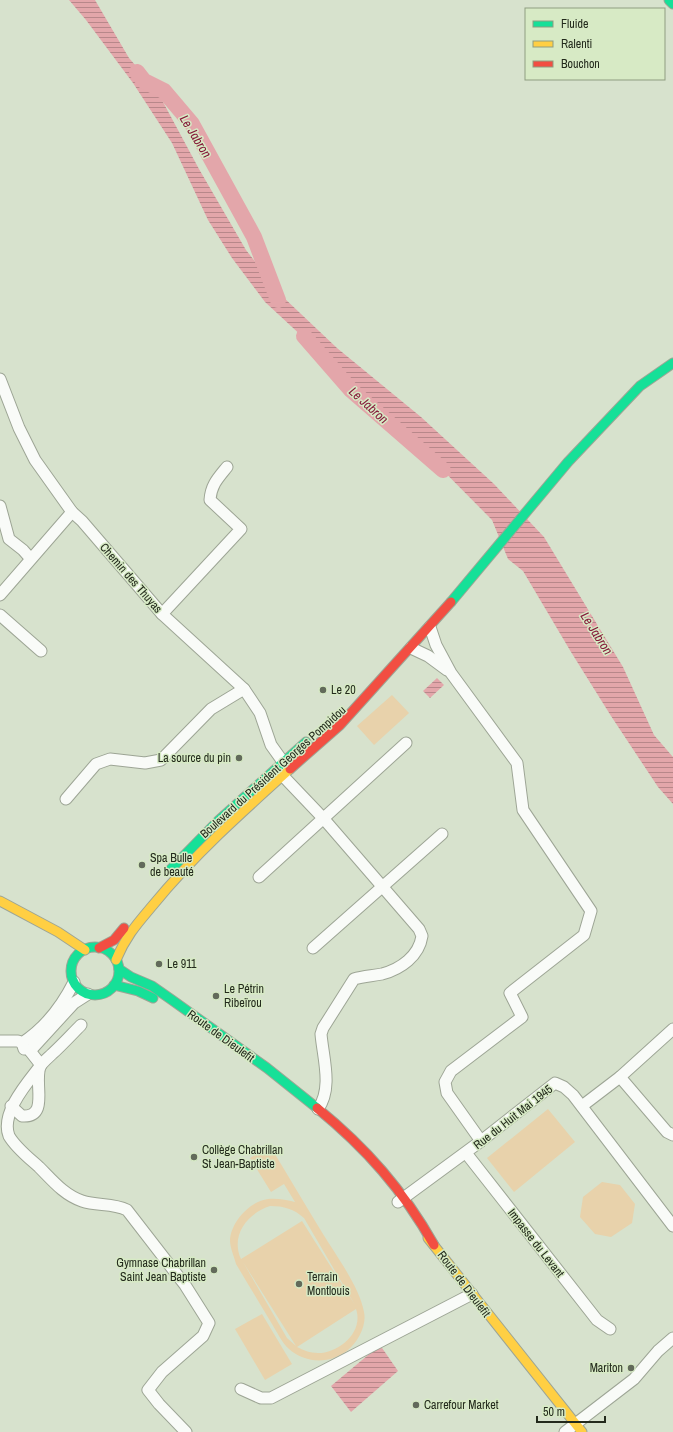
<svg xmlns="http://www.w3.org/2000/svg" width="673" height="1432" font-family="'Archivo Narrow',sans-serif">
<style>
.grass{fill:#e8d2ab;fill-rule:evenodd}
.water{fill:url(#water-rules)}
.lines{fill:none;stroke-linecap:round;stroke-linejoin:round}
.river{stroke:#e3a6aa;stroke-width:16}
.street-casing{stroke:#9da595;stroke-width:13}
.fast-casing{stroke:#9da595;stroke-width:11}
.slow-casing{stroke:#9da595;stroke-width:11}
.jam-casing{stroke:#9da595;stroke-width:11}
.street{stroke:#f9fbf8;stroke-width:11}
.fast{stroke:#16e098;stroke-width:9}
.slow{stroke:#ffcf43;stroke-width:9}
.jam{stroke:#f24e42;stroke-width:9}
.poi-dot{fill:#626a5a;stroke:#d7eac5;stroke-width:1.5}
.labels{text-anchor:middle;stroke-width:3;stroke-linejoin:round;paint-order:stroke}
.street-label{font-size:12px;fill:#232a1c;stroke:#d7eac5}
.poi-label{font-size:12px;fill:#232a1c;stroke:#d7eac5;text-anchor:start}
.water-label{font-size:13px;font-style:italic;fill:#851939;stroke:#d7eac5}
</style>
<defs>
<pattern id="water-rules" width="6" height="5" patternUnits="userSpaceOnUse"><rect width="6" height="5" fill="#e3a6aa"/><path d="M0 2.5h6" fill="none" stroke="#b8878a"/></pattern>
</defs>
<rect width="100%" height="100%" fill="#d7e2cd"/>
<g class="grass">
<polygon points="392,695 409,713 374,745 357,726"/>
<polygon points="548,1109 575,1142 514,1192 487,1158"/>
<path d="M 270,1146 C 288,1175 305,1205 323,1234 C 336,1255 360,1288 364,1312 C 367,1325 358,1342 348,1350 C 331,1364 306,1364 289,1349 C 282,1343 277,1332 272,1324 C 260,1304 248,1284 236,1264 C 234,1256 230,1248 230,1240 C 231,1222 250,1201 268,1199 C 277,1198 287,1200 295,1202 L 284,1184 L 271,1192 L 250,1158 ZM 270,1206 C 284,1206 294,1209 304,1218 L 355,1305 L 302,1221 L 241,1259 C 230,1235 248,1213 270,1206 ZM 243,1262 L 296,1346 L 287,1338 ZM 356,1309 C 364,1332 339,1353 318,1353 C 310,1353 303,1350 297,1347 Z"/>
<polygon points="602,1182 620,1185 635,1204 632,1223 611,1237 595,1234 580,1217 583,1197"/>
<polygon points="262,1314 292,1364 265,1380 235,1329"/>
</g>
<g class="water">
<polygon points="69,0 95,0 129,58 156,89 199,169 246,250 282,296 337,348 421,417 494,484 544,537 623,667 654,735 673,757 673,804 658,787 611,716 571,652 523,571 508,559 492,520 399,426 265,302 232,258 208,220 172,143 133,83 86,20"/>
<polygon points="437,678 444,685 430,698 423,691"/>
<polygon points="380,1345 398,1371 351,1412 331,1386"/>
</g>
<g class="lines">
<g class="river">
<polyline points="137,72 144,81 164,91 192,124 254,237 278,300"/>
<polyline points="304,336 351,390 443,470"/>
</g>
<g class="street-casing">
<g id="street">
<polyline points="0,379 19,428 35,460 72,512 82,521 162,614 244,689 260,713 271,745 286,766 284,768"/>
<polyline points="0,506 9,539 23,550 30,558"/>
<polyline points="0,595 72,512"/>
<path d="M 162,614 L 241,529 L 210,500 C 211,485 218,478 227,467"/>
<polyline points="0,615 41,651"/>
<polyline points="430,627 436,645 451,673 517,763 523,810 591,911 584,935 510,993 522,1017 451,1071 445,1082 447,1093 481,1141"/>
<polyline points="411,648 428,656 447,670"/>
<path d="M 283,776 L 323,818 L 419,929 L 422,936 C 419,956 401,969 382,974 C 372,976 363,976 354,979 L 323,1028 L 321,1034 C 323,1058 333,1088 318,1109"/>
<polyline points="66,799 96,764 110,759 145,763 161,760 211,709 244,689"/>
<polyline points="259,877 406,743"/>
<polyline points="313,948 442,834"/>
<polyline points="673,1029 620,1077 667,1132 673,1135"/>
<polyline points="0,1041 18,1041 22,1043 24,1049"/>
<path d="M 22,1043 C 45,1028 62,1006 74,982"/>
<path d="M 30,1051 L 41,1065 C 28,1082 0,1113 9,1136 C 16,1148 29,1158 39,1167 C 52,1180 64,1195 82,1201 C 97,1206 113,1203 127,1210 L 185,1285 L 209,1323 L 203,1336 L 162,1372 L 148,1390 L 159,1404 L 186,1432"/>
<polyline points="30,1051 74,1003 88,994"/>
<path d="M 11,1106 L 22,1116 C 51,1118 32,1080 41,1065 C 44,1061 49,1057 52,1054 C 62,1045 71,1035 81,1025"/>
<polyline points="582,1106 620,1077"/>
<polyline points="466,1153 597,1320 610,1329"/>
<polyline points="398,1202 481,1141 555,1083 564,1087 573,1095 673,1226"/>
<polyline points="241,1389 261,1398 271,1398 472,1294"/>
<polyline points="565,1432 634,1379 658,1351 673,1338"/>
</g>
</g>
<g class="fast-casing">
<g id="fast">
<polyline points="669,0 673,4"/>
<polyline points="451,602 568,462 640,386 673,363"/>
<polyline points="170,870 219,820 306,742"/>
<circle cx="95" cy="971" r="24"/>
<polyline points="119,969 131,977 152,986 172,1000 267,1068 317,1108"/>
<polyline points="114,985 138,991 153,998"/>
</g>
</g>
<g class="slow-casing">
<g id="slow">
<polyline points="0,901 58,932 85,950"/>
<path d="M 116,960 C 126,936 137,924 153,905 C 194,855 242,812 290,769"/>
<polyline points="428,1238 582,1432"/>
</g>
</g>
<g class="jam-casing">
<g id="jam">
<polyline points="290,769 340,725 451,602"/>
<polyline points="99,948 114,940 124,928"/>
<path d="M 317,1108 C 366,1148 403,1190 434,1245"/>
</g>
</g>
<use href="#street" class="street"/>
<use href="#fast" class="fast"/>
<use href="#slow" class="slow"/>
<use href="#jam" class="jam"/>
</g>
<g class="poi-dot">
<circle cx="323" cy="690" r="4"/>
<circle cx="239" cy="758" r="4"/>
<circle cx="142" cy="865" r="4"/>
<circle cx="159" cy="964" r="4"/>
<circle cx="216" cy="996" r="4"/>
<circle cx="194" cy="1157" r="4"/>
<circle cx="214" cy="1270" r="4"/>
<circle cx="299" cy="1284" r="4"/>
<circle cx="631" cy="1368" r="4"/>
<circle cx="416" cy="1405" r="4"/>
</g>
<g class="labels">
<g class="street-label">
<text transform="translate(131 578) rotate(49)" y="4">Chemin des Thuyas</text>
<text transform="translate(273 772) rotate(-42)" y="4">Boulevard du Président Georges Pompidou</text>
<text transform="translate(221 1036) rotate(36)" y="4">Route de Dieulefit</text>
<text transform="translate(513 1117) rotate(-38)" y="4">Rue du Huit Mai 1945</text>
<text transform="translate(536 1243) rotate(52)" y="4">Impasse du Levant</text>
<text transform="translate(464 1284) rotate(53)" y="4">Route de Dieulefit</text>
</g>
<g class="poi-label">
<text x="331" y="694">Le 20</text>
<text x="231" y="762" text-anchor="end">La source du pin</text>
<text x="150" y="862">Spa Bulle<tspan x="150" dy="14">de beauté</tspan></text>
<text x="167" y="968">Le 911</text>
<text x="224" y="993">Le Pétrin<tspan x="224" dy="14">Ribeïrou</tspan></text>
<text x="202" y="1154">Collège Chabrillan<tspan x="202" dy="14">St Jean-Baptiste</tspan></text>
<text x="206" y="1267" text-anchor="end">Gymnase Chabrillan<tspan x="206" dy="14">Saint Jean Baptiste</tspan></text>
<text x="307" y="1281">Terrain<tspan x="307" dy="14">Montlouis</tspan></text>
<text x="623" y="1372" text-anchor="end">Mariton</text>
<text x="424" y="1409">Carrefour Market</text>
</g>
<g class="water-label">
<text transform="translate(196 136) rotate(58)" y="5">Le Jabron</text>
<text transform="translate(369 405) rotate(42)" y="5">Le Jabron</text>
<text transform="translate(597 633) rotate(57)" y="5">Le Jabron</text>
</g>
</g>
<rect x="525" y="8" width="140" height="72" fill="#d7eac5" stroke="#8f9d81"/>
<rect x="533" y="21" width="20" height="6" fill="#16e098" stroke="#8f9d81"/>
<text x="561" y="28" font-size="12" fill="#232a1c">Fluide</text>
<rect x="533" y="41" width="20" height="6" fill="#ffcf43" stroke="#8f9d81"/>
<text x="561" y="48" font-size="12" fill="#232a1c">Ralenti</text>
<rect x="533" y="61" width="20" height="6" fill="#f24e42" stroke="#8f9d81"/>
<text x="561" y="68" font-size="12" fill="#232a1c">Bouchon</text>
<path d="M537 1416v6h68v-6" fill="none" stroke="#232a1c" stroke-width="2"/>
<text x="543" y="1416" font-size="12" fill="#232a1c" stroke="#d7eac5" stroke-width="3" paint-order="stroke">50 m</text>
</svg>
